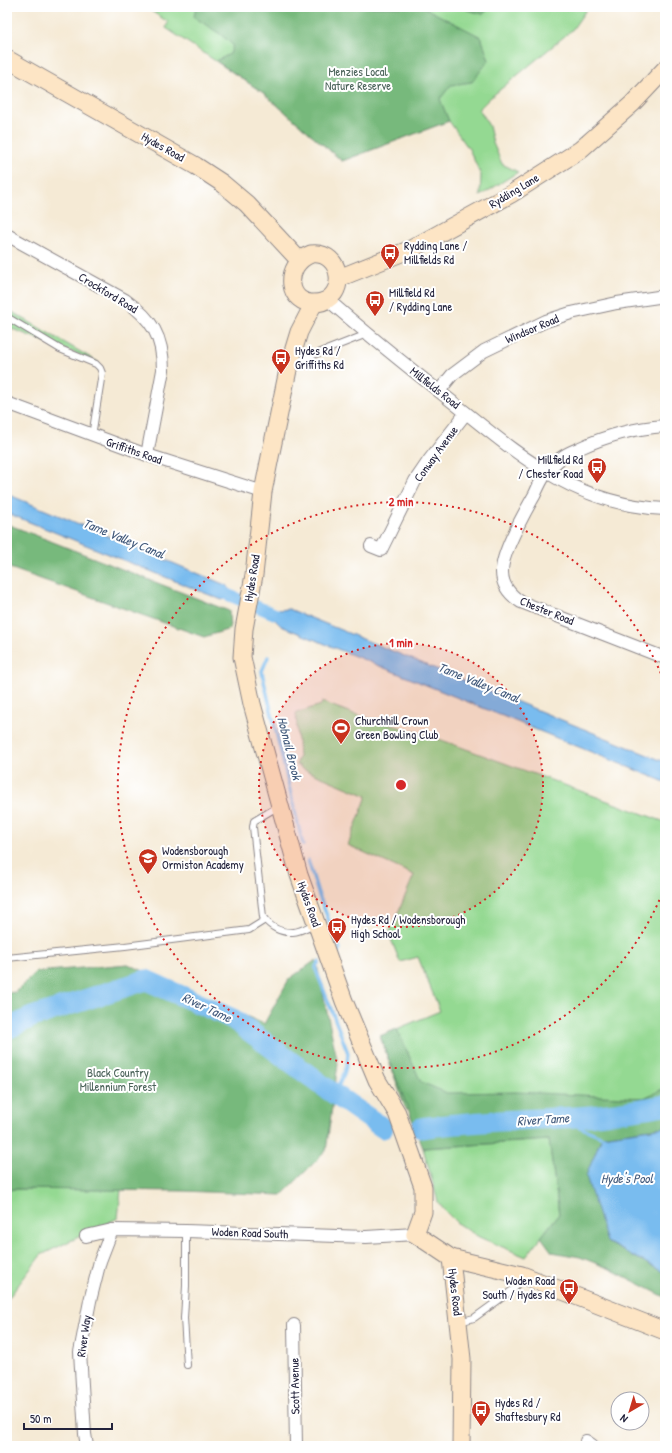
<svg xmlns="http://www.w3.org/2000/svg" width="672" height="1453" font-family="'Patrick Hand',sans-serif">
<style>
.green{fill:#94d992;stroke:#5b7e66}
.forest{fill:#77b97c;stroke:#4c6e5c}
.water{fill:#79bcef;stroke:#4e6f95}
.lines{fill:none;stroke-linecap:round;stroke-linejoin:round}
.stream{stroke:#79bcef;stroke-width:3.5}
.canal{stroke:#79bcef;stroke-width:12}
.river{stroke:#79bcef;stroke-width:21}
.lane-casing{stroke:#8c8688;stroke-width:8}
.street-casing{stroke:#8c8688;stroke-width:14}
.secondary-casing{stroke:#8c8688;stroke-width:19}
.lane{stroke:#fff;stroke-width:6}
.street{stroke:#fff;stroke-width:12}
.secondary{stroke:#fde5c5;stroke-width:17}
.ring{fill:none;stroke:#d62828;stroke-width:2;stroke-dasharray:2 4}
.labels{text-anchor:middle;stroke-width:4;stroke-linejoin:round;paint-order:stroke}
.park-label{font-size:12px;fill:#4a6259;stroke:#fff}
.street-label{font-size:12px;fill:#22223b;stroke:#fff}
.poi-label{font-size:12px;fill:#22223b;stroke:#fff;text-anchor:start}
.water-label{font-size:13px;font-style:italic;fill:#40587a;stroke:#fff}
.centre{fill:#d62828;stroke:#fff;stroke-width:2}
.ring-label{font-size:12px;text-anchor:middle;font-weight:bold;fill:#d62828;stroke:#fff;stroke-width:4;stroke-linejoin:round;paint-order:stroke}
</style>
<rect width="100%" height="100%" fill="#fff"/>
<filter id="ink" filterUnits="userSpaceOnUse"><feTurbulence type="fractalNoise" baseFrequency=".025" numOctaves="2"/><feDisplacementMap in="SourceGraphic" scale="8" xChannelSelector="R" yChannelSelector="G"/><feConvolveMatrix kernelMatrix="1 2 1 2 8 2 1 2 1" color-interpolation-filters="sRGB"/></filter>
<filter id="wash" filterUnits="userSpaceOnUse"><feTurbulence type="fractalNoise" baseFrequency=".012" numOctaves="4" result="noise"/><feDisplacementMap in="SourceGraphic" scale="16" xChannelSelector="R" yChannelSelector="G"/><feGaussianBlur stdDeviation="0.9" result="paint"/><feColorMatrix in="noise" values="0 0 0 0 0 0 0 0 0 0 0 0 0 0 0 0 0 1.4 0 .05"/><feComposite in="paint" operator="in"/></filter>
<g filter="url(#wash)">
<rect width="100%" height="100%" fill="#f5ead5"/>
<g class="green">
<polygon points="145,7 588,7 572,30 490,98 479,109 489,126 493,143 502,164 518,172 480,196 481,175 469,149 449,121 342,161 262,92 166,28 168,22"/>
<polygon points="7,309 98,362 7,327"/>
<polygon points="322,702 354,714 436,738 665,822 665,1088 644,1098 406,1110 380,1036 440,1011 418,957 400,962 389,934 414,875 348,845 367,796 300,768 300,766 296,765 299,757 296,713 321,705"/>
<polygon points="549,1140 559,1214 526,1257 479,1237 458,1224 444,1210 438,1202 423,1148"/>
<polygon points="13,1189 121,1190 118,1218 41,1255 7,1300 7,1191"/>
</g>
<g class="forest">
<polygon points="196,7 226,7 228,8 231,7 265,7 265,10 268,7 423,7 481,37 489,60 472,82 451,85 440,99 449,121 342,161 262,92 216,61 230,54 233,45 220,34 194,17"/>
<polygon points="466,7 491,7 483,14 467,10"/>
<polygon points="7,524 229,611 230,629 204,637 7,567"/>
<polygon points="316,960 338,1064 326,1151 282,1195 182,1191 13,1189 7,1191 7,993 16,992 36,972 128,964 264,1024 289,979"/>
<polygon points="397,1029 421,1082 447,1093 516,1092 644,1098 665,1088 665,1127 602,1136 607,1242 665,1273 665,1297 608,1268 580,1257 552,1252 541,1237 559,1214 549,1140 423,1148 380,1036"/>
</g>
<g class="water">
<polygon points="7,494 228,586 231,596 222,600 7,513"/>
<polygon points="267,606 278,610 289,609 665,762 665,782 281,626 273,618 264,613 260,608"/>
<polygon points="665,1127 665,1273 607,1242 586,1176 602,1136"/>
</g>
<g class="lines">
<g class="stream">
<polyline points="268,657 262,671 263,677 303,845"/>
<polyline points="308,860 318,893 340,949 338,953"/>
<path d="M 319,962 L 316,966 L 316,970 L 348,1053 C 348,1068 342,1081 333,1093"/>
<polyline points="559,1118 605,1138"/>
</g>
<polyline class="canal" points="216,590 275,614"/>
<g class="river">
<polyline points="7,1029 32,1017 146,980 233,1019 330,1091 383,1128"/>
<path d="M 421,1128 C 473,1121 525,1120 577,1117 C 607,1115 636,1110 665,1105"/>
</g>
</g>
</g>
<g filter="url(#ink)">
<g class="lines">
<g class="lane-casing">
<g id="lane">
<polyline points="7,317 60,349 96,364 100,368 102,373 92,436"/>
<polyline points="293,363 367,334"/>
<path d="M 279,806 L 254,821 L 253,827 L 263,917 C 270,927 281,933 293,932 C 300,932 308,927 314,924"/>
<polyline points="7,958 125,946 249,930 265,920"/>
<polyline points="186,1231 186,1286 184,1318 187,1365"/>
<polyline points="459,1322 474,1318 514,1289 522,1276"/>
</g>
</g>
<g class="street-casing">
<g id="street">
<path d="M 7,235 L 125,300 C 152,319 163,336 163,370 L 147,455"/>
<path d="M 327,299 C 367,334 408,367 450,400 C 518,454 573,505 665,509"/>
<polyline points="439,391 452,375 484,351 546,321 571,313 617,303 665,296"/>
<polyline points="7,403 147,455 263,492"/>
<path d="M 665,426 C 635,428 608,435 580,448 C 574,451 567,453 561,458 C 556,462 550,468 546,473 C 542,479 538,487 535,494 C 525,512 501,553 502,572 C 502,586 510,595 521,602 L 665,658"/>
<polyline points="371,546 381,550 415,481 430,459 466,413"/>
<polyline points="86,1236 112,1230 186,1231 366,1237 415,1234"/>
<polyline points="294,1325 296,1446"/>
<polyline points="586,1441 593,1446"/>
<polyline points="87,1446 85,1434 80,1352 90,1301 100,1261 112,1230"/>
</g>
</g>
<g class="secondary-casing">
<g id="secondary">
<polyline points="7,59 196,166 222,183 247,204 299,260"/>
<path d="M 311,254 C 343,250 349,299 317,303 C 287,307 282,265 311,254 Z"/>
<polyline points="339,278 411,249 511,194 580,150 632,104 665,69"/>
<polyline points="314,303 299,332 289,365 269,462 263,492 254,575 244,629 242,657 252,704 299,875 344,1001 377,1080 397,1113 423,1187 423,1212 415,1234 451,1258 522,1275 665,1331"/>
<polyline points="451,1258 462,1359 461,1446"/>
</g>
</g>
<use href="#lane" class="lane"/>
<use href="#street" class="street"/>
<use href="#secondary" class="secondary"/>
</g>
</g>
<circle cx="401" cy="785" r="142" fill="#d62828" fill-opacity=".12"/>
<g class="ring">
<circle cx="401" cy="785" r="142"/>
<path d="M664 889A283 283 0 1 1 664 681"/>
</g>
<defs>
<g id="bus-pin" transform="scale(1)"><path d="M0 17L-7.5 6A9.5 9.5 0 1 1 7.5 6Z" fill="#c8321e" stroke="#fff"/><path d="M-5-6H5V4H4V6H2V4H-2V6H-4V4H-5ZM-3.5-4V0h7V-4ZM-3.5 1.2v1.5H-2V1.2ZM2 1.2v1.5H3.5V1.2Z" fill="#fff"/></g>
<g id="stadium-pin" transform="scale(1)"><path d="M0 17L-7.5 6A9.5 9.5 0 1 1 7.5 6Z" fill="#c8321e" stroke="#fff"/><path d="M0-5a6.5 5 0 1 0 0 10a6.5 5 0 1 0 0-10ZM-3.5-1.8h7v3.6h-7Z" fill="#fff"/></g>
<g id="school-pin" transform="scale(1)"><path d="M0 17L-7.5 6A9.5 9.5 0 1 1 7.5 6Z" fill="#c8321e" stroke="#fff"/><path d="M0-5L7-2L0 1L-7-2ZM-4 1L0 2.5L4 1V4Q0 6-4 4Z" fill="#fff"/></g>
</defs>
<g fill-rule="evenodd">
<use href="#bus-pin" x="390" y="253"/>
<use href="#bus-pin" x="375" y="300"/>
<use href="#bus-pin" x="281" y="358"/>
<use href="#bus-pin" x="597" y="467"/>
<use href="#stadium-pin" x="341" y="728"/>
<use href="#school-pin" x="148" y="858"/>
<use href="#bus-pin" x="337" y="927"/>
<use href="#bus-pin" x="569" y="1288"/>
<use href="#bus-pin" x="481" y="1410"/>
</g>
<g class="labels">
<g class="park-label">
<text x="358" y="76">Menzies Local<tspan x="358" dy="14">Nature Reserve</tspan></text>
<text x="118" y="1077">Black Country<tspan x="118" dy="14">Millennium Forest</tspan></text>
</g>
<g class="street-label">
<text transform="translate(163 147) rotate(29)" y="4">Hydes Road</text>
<text transform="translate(514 191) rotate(-31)" y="4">Rydding Lane</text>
<text transform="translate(108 293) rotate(31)" y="4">Crockford Road</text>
<text transform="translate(532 329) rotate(-23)" y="4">Windsor Road</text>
<text transform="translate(435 388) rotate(38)" y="4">Millfields Road</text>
<text transform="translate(134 451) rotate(19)" y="4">Griffiths Road</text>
<text transform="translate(436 454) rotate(-54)" y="4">Conway Avenue</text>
<text transform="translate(252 578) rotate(-81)" y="4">Hydes Road</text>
<text transform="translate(547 611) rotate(22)" y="4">Chester Road</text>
<text transform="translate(309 904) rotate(70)" y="4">Hydes Road</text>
<text transform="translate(250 1233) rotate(2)" y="4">Woden Road South</text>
<text transform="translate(455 1292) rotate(83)" y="4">Hydes Road</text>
<text transform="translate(84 1336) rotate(-82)" y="4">River Way</text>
<text transform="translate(295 1386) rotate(-91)" y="4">Scott Avenue</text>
</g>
<g class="poi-label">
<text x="404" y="250">Rydding Lane /<tspan x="404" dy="14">Millfields Rd</tspan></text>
<text x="389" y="297">Millfield Rd<tspan x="389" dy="14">/ Rydding Lane</tspan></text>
<text x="295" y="355">Hydes Rd /<tspan x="295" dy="14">Griffiths Rd</tspan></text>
<text x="583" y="464" text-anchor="end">Millfield Rd<tspan x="583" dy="14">/ Chester Road</tspan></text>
<text x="355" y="725">Churchhill Crown<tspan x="355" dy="14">Green Bowling Club</tspan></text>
<text x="162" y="855">Wodensborough<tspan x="162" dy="14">Ormiston Academy</tspan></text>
<text x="351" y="924">Hydes Rd / Wodensborough<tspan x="351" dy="14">High School</tspan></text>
<text x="555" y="1285" text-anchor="end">Woden Road<tspan x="555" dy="14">South / Hydes Rd</tspan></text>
<text x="495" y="1407">Hydes Rd /<tspan x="495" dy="14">Shaftesbury Rd</tspan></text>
</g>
<g class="water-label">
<text transform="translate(124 538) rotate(22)" y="5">Tame Valley Canal</text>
<text transform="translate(479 682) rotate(22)" y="5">Tame Valley Canal</text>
<text transform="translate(290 748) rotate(76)" y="5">Hobnail Brook</text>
<text transform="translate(207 1007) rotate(25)" y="5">River Tame</text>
<text transform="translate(543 1119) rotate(-4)" y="5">River Tame</text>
<text x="627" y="1183">Hyde's Pool</text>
</g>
</g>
<circle cx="401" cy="785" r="6" class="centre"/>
<g class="ring-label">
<text x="401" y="506">2 min</text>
<text x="401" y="647">1 min</text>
</g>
<rect width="672" height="1453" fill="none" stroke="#fff" stroke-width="24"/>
<g transform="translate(630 1411) rotate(218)"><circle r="19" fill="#ffffff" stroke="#a7a7b1"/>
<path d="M0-3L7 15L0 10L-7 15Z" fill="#c8321e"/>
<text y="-6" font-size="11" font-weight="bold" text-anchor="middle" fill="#22223b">N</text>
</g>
<path d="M24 1423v6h88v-6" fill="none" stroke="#22223b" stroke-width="2"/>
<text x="30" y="1423" font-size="12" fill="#22223b" stroke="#ffffff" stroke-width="3" paint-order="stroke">50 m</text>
</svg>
